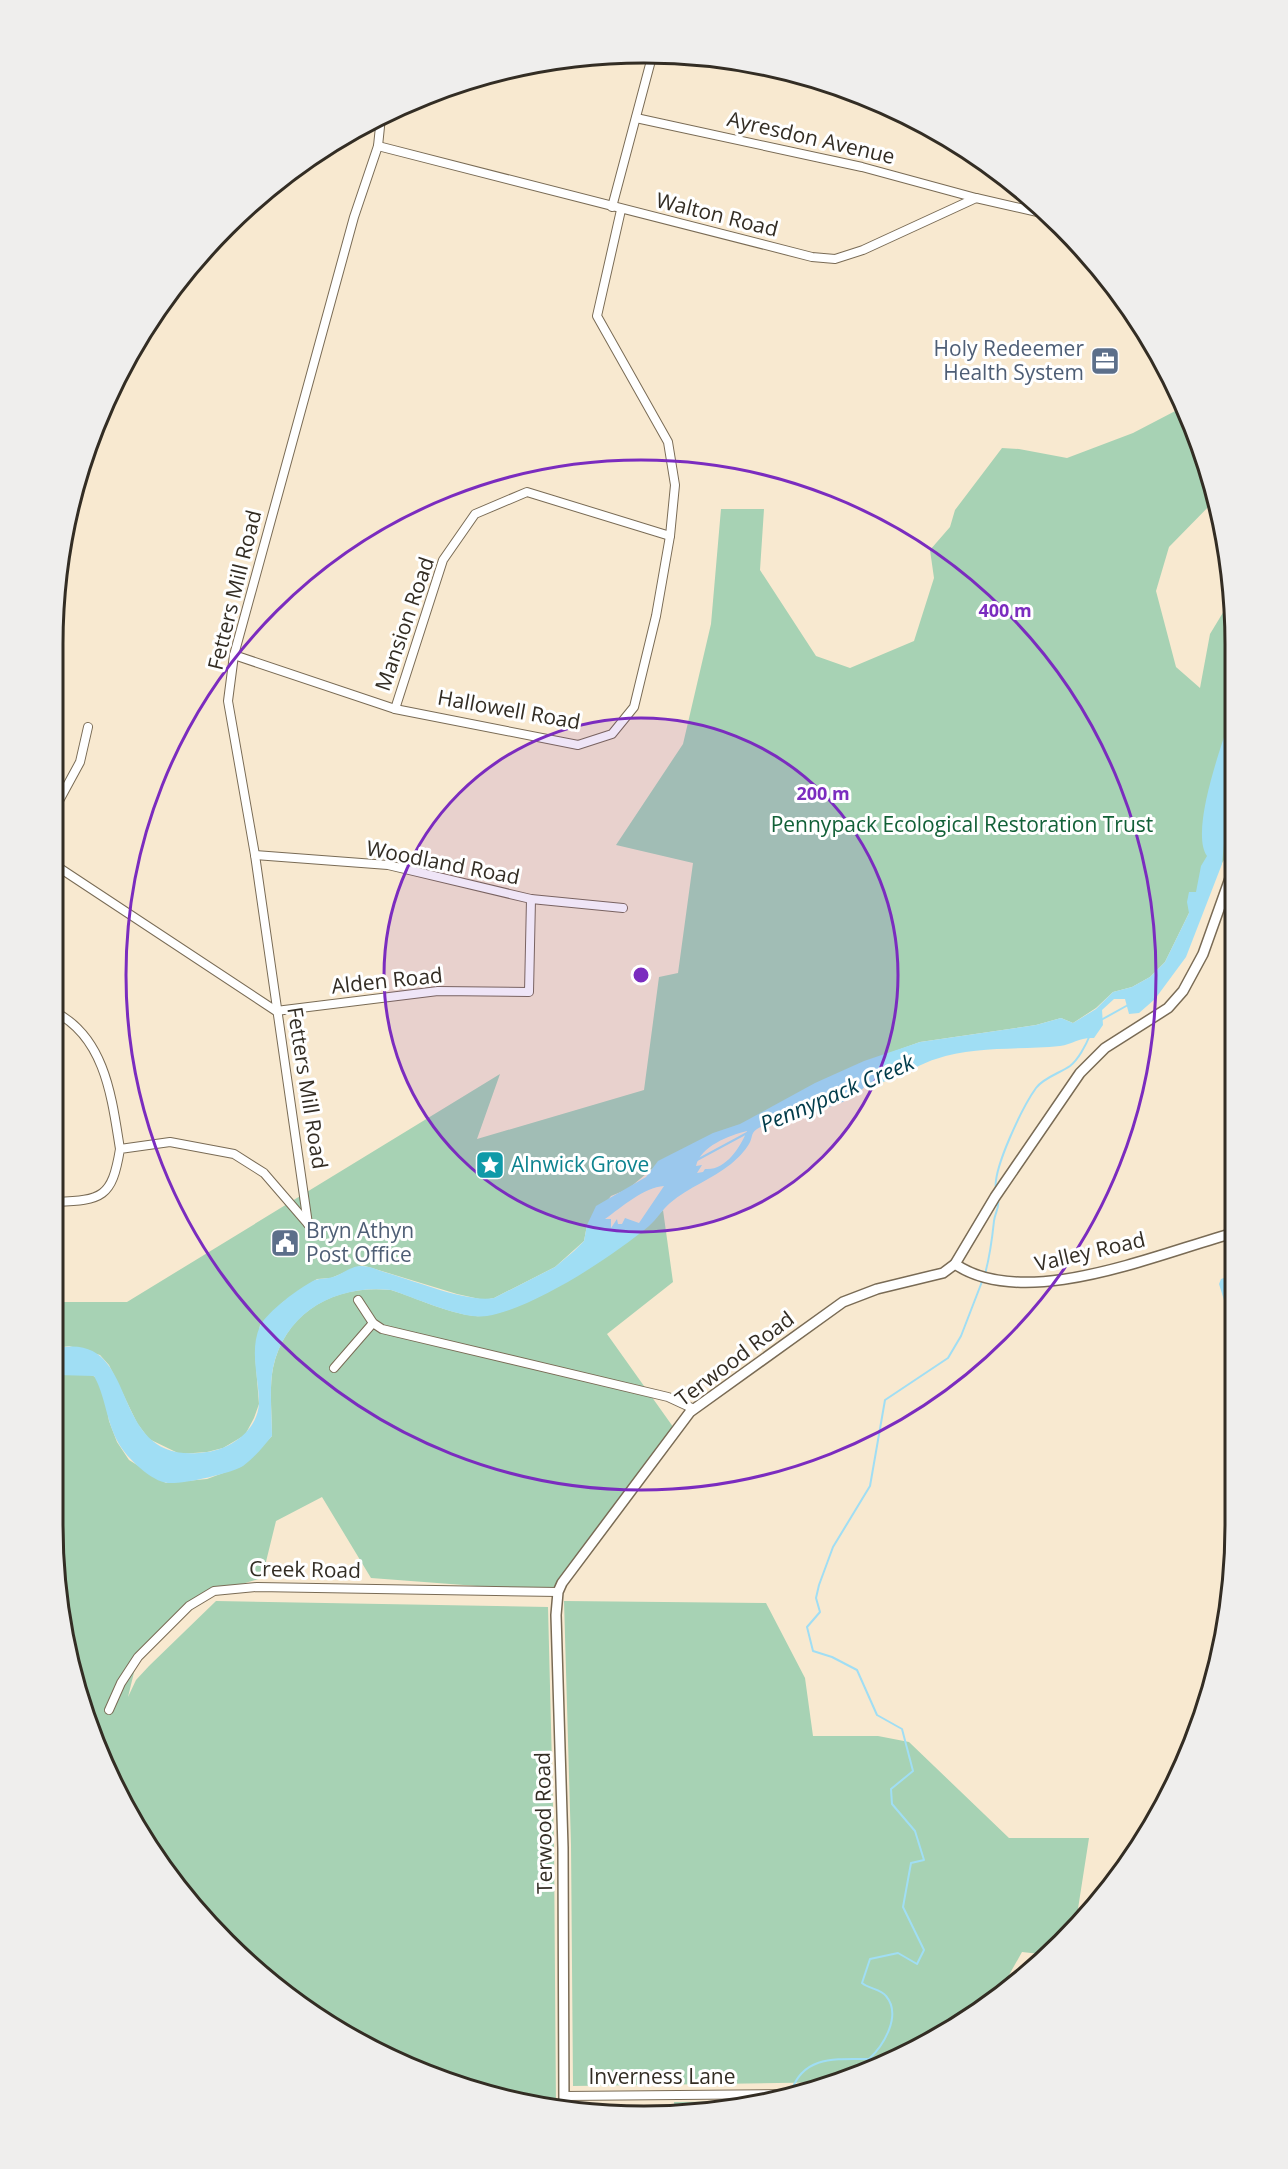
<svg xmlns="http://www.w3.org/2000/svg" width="1288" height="2169" font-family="'Open Sans',sans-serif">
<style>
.green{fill:#a7d2b4}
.water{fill:#a0def4;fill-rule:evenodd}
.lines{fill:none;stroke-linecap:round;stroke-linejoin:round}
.stream{stroke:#a0def4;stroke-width:2}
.minor-casing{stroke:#796b55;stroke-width:10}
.tertiary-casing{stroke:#796b55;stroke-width:12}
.minor{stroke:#fff;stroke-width:8}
.tertiary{stroke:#fff;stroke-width:9}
.ring{fill:none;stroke:#7b2cbf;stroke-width:3}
.labels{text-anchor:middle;stroke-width:6;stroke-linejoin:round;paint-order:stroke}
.street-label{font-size:21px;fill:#332d24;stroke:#fff}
.service-label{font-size:21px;fill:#4e5e75;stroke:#fff;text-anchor:end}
.park-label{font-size:21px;fill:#126037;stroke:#fff}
.culture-label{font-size:21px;fill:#0d838f;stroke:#fff;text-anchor:start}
.water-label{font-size:22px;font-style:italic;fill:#003b4a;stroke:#fff}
.rim{fill:none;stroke:#332d24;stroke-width:3}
.centre{fill:#7b2cbf;stroke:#fff;stroke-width:3}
.ring-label{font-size:18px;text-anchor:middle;font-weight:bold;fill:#7b2cbf;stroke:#fff;stroke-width:6;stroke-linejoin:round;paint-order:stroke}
</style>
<rect width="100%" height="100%" fill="#f8e9d0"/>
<g class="green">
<polygon points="1181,408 1217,498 1169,547 1156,591 1176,667 1200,688 1210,634 1233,596 1234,836 1228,854 1189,913 1165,962 1150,977 1132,987 1113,992 1096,1008 1073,1023 1061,1018 1036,1025 920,1042 873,1059 652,1169 628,1189 611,1196 587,1225 584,1241 555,1267 494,1298 484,1300 457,1294 362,1265 331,1278 317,1279 283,1302 260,1325 255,1354 259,1404 254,1418 245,1435 223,1448 207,1452 180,1454 149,1439 137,1423 109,1365 100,1355 69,1346 57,1348 56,1302 127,1302 500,1074 477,1139 644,1090 659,977 678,973 693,863 616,845 683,744 711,624 721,509 764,509 760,570 816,656 850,668 914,641 934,578 930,550 950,527 955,510 1002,448 1019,449 1067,458 1133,433"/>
<path d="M 663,1210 L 673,1282 L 607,1334 L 676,1431 L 558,1592 L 371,1578 L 322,1497 L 276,1521 L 262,1578 L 198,1597 L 138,1656 L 128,1697 L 136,1680 L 149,1666 L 216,1601 L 548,1607 L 554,1845 L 556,2108 L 529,2105 L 454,2085 L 315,2017 L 226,1943 L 175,1885 L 114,1787 L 84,1715 L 58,1603 L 57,1368 L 91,1375 L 102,1380 L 109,1421 L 117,1442 L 129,1460 L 166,1483 L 207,1479 L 242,1466 L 272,1436 C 272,1415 269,1388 273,1368 C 285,1311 336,1284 391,1290 C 417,1298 447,1313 474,1316 C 519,1320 633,1244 663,1210 Z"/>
<polygon points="564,1601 766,1603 805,1678 813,1736 878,1736 909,1742 1009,1838 1089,1838 1075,1928 1049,1955 1022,1952 995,2000 906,2055 842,2082 573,2086 571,1845"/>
<polygon points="768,2101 722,2111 675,2114 674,2102"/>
</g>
<g class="water">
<path d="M 1234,709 L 1234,786 L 1227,813 L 1222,864 L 1186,957 L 1155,999 L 1139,1013 L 1129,1014 L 1125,999 L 1114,999 L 1102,1010 L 1103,1025 L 1094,1038 C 1080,1037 1073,1044 1060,1046 C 1020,1050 974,1046 936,1059 C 912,1066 894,1085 868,1083 C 841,1117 791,1107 757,1129 C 750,1134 753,1138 749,1144 C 745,1151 738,1158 731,1164 C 712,1179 689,1187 670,1203 C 662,1210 657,1219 649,1226 C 612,1257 534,1308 487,1316 C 462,1320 416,1298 391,1290 C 336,1284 285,1312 273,1368 C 269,1388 272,1415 272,1436 C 263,1447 254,1458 243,1466 C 229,1474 184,1484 168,1483 C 152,1482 126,1457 119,1444 C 106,1422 106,1397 94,1376 L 57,1375 L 57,1348 C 146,1330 102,1468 207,1452 C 231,1449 258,1430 259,1403 C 259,1378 249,1351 260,1326 C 267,1312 300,1287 315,1280 C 321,1278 327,1279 333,1277 C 342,1274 353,1265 362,1266 C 369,1266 378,1270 384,1272 C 413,1280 467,1303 494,1298 L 555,1267 L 574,1251 L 584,1241 L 587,1225 L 596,1206 L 646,1177 L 658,1161 L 713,1133 L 740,1124 L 815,1083 L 864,1061 L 920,1042 L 1036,1025 L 1061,1018 L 1073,1023 L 1096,1009 L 1113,992 L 1132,987 L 1150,977 L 1165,962 L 1189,913 L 1187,902 L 1189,892 L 1196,892 L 1201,866 L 1207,856 C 1189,831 1224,737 1234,709 ZM 747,1131 C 740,1148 725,1171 705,1169 L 703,1172 L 697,1173 L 702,1165 L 696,1166 C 701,1146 728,1136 747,1131 ZM 664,1186 L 639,1223 L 625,1218 L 622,1224 L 618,1224 L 617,1219 L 611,1228 L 611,1219 L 605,1219 C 622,1207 644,1187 664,1186 Z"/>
<polygon points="1234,1271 1234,1318 1228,1313 1219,1284 1221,1279 1232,1275 1231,1273"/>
</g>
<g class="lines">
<g class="stream">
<polyline points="1101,1020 1128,1005"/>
<polyline points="697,1160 747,1133"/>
<path d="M 996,1190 C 992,1170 1023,1106 1036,1088 C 1043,1078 1060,1073 1070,1066 C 1078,1060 1086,1045 1090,1035"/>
<path d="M 985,1274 C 990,1256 992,1240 994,1221 C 995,1212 1000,1208 998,1198"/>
<path d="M 791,2092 C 803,2055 836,2059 869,2059 C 884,2045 902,2015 886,1996 C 881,1989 869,1989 862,1983 L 870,1959 L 898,1953 L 917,1964 L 924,1950 L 903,1907 L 911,1863 L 924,1860 L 915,1831 L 892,1804 L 891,1789 L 913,1771 L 902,1729 L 877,1715 L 857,1670 L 832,1657 L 813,1651 L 807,1627 L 820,1612 L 816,1598 L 819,1585 L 833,1547 L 870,1486 L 885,1400 L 948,1358 L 961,1336 L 983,1279"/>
</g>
<g class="minor-casing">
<g id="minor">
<polyline points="636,118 862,167 976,198"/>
<polyline points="378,146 812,257 835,259 863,250 976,198 1042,213"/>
<polyline points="612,207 653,53"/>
<polyline points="234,655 395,709 578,745 612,734 634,707 656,616 670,536 675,485 668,442 597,316 621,210"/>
<polyline points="395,709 443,560 475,514 527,492 670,536"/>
<polyline points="55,808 80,762 88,727"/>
<polyline points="255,855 388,865 531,899 623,908"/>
<polyline points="55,865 276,1011 438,991 529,992 531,899"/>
<path d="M 55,1012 C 106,1038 112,1100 120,1149"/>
<path d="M 56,1202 C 102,1200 112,1198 120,1149 L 170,1142 L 234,1154 L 264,1173 L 314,1231"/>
<polyline points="308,1224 255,855 228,701 234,655 354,217 378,146 381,117"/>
<polyline points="358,1300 373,1323 382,1329 668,1397 694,1409"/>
<polyline points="334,1368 373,1323"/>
<polyline points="109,1710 121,1683 138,1657 189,1606 214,1591 257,1587 558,1592"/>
<polyline points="1204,1716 1209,1690"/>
<polyline points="564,2096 797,2094"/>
</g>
</g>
<g class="tertiary-casing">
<g id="tertiary">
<path d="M 955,1264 C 1025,1312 1159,1253 1234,1233"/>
<polyline points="564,2109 563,1848 556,1615 558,1592 562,1583 690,1412 843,1302 877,1289 943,1273 955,1264 995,1197 1080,1073 1105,1048 1168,1008 1183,991 1203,954 1234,867"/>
</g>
</g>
<use href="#minor" class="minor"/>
<use href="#tertiary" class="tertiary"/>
</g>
<circle cx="641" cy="975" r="257" fill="#7b2cbf" fill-opacity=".12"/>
<g class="ring">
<circle cx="641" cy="975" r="257"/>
<circle cx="641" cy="975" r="515"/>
</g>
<defs>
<g id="office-square" transform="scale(1.5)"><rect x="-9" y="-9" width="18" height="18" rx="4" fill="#5c6f8a" stroke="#fff"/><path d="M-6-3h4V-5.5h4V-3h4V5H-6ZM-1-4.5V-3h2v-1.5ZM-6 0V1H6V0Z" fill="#fff"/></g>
<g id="sight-square" transform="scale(1.5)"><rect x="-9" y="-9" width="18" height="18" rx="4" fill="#0f9aa8" stroke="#fff"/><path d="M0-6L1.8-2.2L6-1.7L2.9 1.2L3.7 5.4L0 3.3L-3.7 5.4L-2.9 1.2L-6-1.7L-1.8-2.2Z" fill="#fff"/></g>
<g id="civic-square" transform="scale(1.5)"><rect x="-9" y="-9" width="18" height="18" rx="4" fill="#5c6f8a" stroke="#fff"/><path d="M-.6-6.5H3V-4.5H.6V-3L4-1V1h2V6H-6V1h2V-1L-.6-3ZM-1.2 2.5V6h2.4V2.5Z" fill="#fff"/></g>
</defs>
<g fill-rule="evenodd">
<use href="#office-square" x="1105" y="361"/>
<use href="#sight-square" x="490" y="1165"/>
<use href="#civic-square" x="285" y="1243"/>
</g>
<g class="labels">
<g class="street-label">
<text transform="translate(811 138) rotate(13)" y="7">Ayresdon Avenue</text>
<text transform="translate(717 215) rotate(14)" y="7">Walton Road</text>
<text transform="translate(235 590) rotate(-76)" y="7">Fetters Mill Road</text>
<text transform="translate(405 624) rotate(-71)" y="7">Mansion Road</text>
<text transform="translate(509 710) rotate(10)" y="7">Hallowell Road</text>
<text transform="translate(443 863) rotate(11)" y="7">Woodland Road</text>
<text transform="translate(387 981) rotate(-6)" y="7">Alden Road</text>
<text transform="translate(307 1088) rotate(81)" y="7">Fetters Mill Road</text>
<text transform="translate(1090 1252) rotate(-13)" y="7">Valley Road</text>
<text transform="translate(735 1359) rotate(-37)" y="7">Terwood Road</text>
<text transform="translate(305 1570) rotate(1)" y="7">Creek Road</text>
<text transform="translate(544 1823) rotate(-91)" y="7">Terwood Road</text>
<text x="662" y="2084">Inverness Lane</text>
</g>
<g class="service-label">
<text x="1084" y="356">Holy Redeemer<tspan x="1084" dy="24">Health System</tspan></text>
<text x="306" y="1238" text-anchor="start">Bryn Athyn<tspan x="306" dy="24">Post Office</tspan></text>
</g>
<g class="park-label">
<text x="962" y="832">Pennypack Ecological Restoration Trust</text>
</g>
<g class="culture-label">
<text x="511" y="1172">Alnwick Grove</text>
</g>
<g class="water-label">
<text transform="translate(837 1093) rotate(-23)" y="8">Pennypack Creek</text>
</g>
</g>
<path d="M0 0H1288V2169H0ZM644 63H644A581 581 0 0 1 1225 644V1525A581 581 0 0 1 644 2106H644A581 581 0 0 1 63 1525V644A581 581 0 0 1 644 63Z" fill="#efeeed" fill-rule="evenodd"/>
<path class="rim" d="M644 63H644A581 581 0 0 1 1225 644V1525A581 581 0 0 1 644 2106H644A581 581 0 0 1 63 1525V644A581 581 0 0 1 644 63Z"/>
<circle cx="641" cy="975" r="9" class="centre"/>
<g class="ring-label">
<text x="1005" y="617">400 m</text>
<text x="823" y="800">200 m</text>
</g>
</svg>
